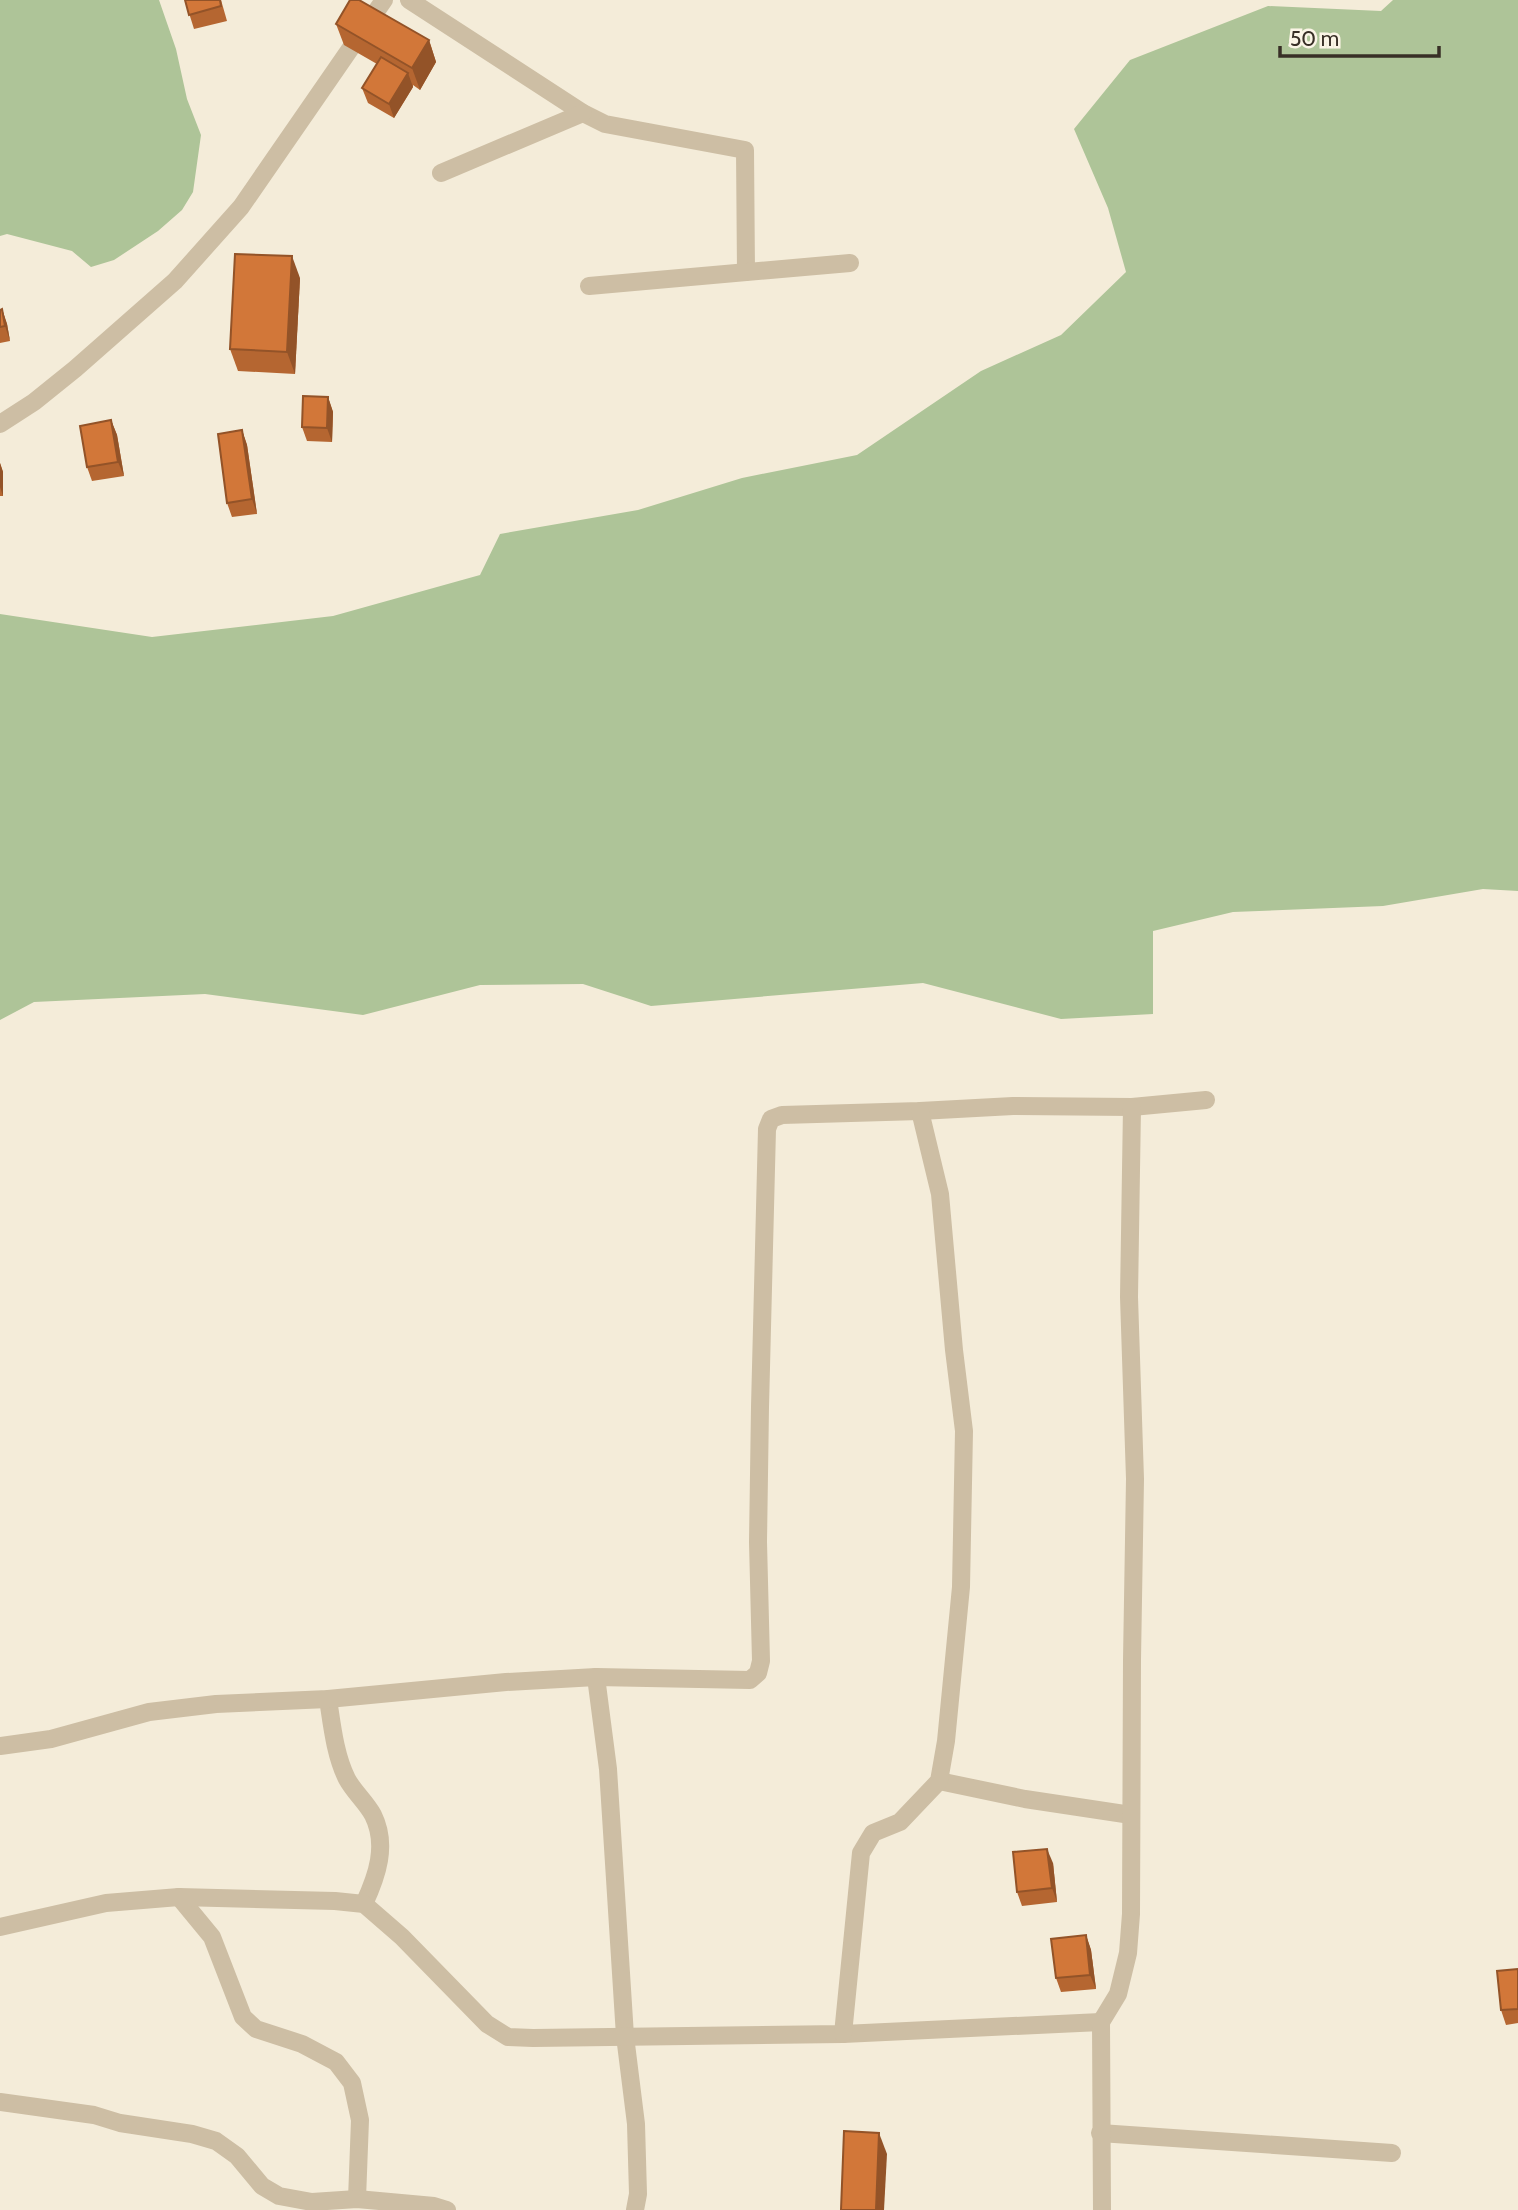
<svg xmlns="http://www.w3.org/2000/svg" width="1518" height="2210" font-family="Cabin,sans-serif">
<style>
.green{fill:#aec498}
.lines{fill:none;stroke-linecap:round;stroke-linejoin:round}
.minor{stroke:#cdbea4;stroke-width:18}
.wall{fill:#b56631}
.shaded-wall{fill:#935328}
.building{fill:#d27739;stroke:#935328;stroke-width:2}
</style>
<rect width="100%" height="100%" fill="#f4ecd9"/>
<g class="green">
<polygon points="0,0 159,0 176,49 187,99 201,135 193,192 182,210 158,231 114,260 91,267 72,251 7,234 0,236"/>
<polygon points="1393,0 1518,0 1518,891 1483,889 1383,906 1233,912 1153,931 1153,1014 1061,1019 923,983 651,1006 583,984 480,985 363,1015 205,994 34,1002 0,1020 0,614 152,637 333,616 480,575 500,534 638,510 742,478 857,455 981,371 1061,335 1126,272 1108,208 1074,129 1130,60 1268,6 1381,11"/>
</g>
<g class="lines">
<g class="minor">
<polyline points="409,0 583,113 605,124 745,150 746,272"/>
<polyline points="441,173 583,113"/>
<polyline points="589,286 850,263"/>
<polyline points="0,424 34,402 75,369 175,281 241,207 384,0"/>
<polyline points="596,1677 608,1769 625,2036 636,2124 638,2194 635,2210"/>
<path d="M 328,1699 C 332,1725 335,1755 347,1779 C 354,1792 366,1802 373,1815 C 388,1845 377,1876 364,1904"/>
<polyline points="0,1746 51,1739 149,1712 216,1704 328,1699 506,1682 596,1677 750,1680 758,1673 761,1661 758,1542 760,1407 767,1129 771,1119 782,1115 920,1111 1013,1106 1132,1107 1206,1100"/>
<polyline points="939,1781 1025,1799 1131,1815"/>
<polyline points="179,1897 212,1937 243,2017 256,2029 302,2044 336,2062 352,2083 360,2120 357,2199"/>
<polyline points="0,1927 106,1903 179,1897 335,1901 364,1904 402,1937 487,2024 508,2037 533,2038 843,2034 1101,2022"/>
<polyline points="843,2034 861,1853 873,1833 900,1822 939,1781 946,1741 961,1587 964,1431 954,1350 940,1194 920,1111"/>
<polyline points="0,2102 94,2115 120,2123 192,2134 216,2141 237,2156 262,2186 279,2196 312,2202 357,2199 434,2206 447,2210"/>
<polyline points="1100,2133 1392,2153"/>
<polyline points="1102,2210 1101,2022 1118,1994 1128,1953 1131,1914 1132,1660 1135,1479 1129,1297 1132,1107"/>
</g>
</g>
<g class="wall">
<polygon points="185,0 221,0 227,21 194,29"/>
<polygon points="336,24 429,40 436,62 420,90 413,85 413,87 394,118 368,103 362,88 377,64 344,45"/>
<polygon points="300,278 295,374 238,371 230,349"/>
<polygon points="2,309 7,324 10,341 0,343 0,310"/>
<polygon points="328,397 333,412 332,442 307,441 302,427"/>
<polygon points="111,420 117,435 124,476 92,481 87,467"/>
<polygon points="242,430 247,445 257,514 232,517 227,503"/>
<polygon points="0,463 3,472 3,496 0,496"/>
<polygon points="1053,1863 1057,1902 1022,1906 1017,1892"/>
<polygon points="1086,1935 1091,1950 1096,1989 1061,1992 1056,1978"/>
<polygon points="1518,1969 1518,2023 1506,2025 1501,2010"/>
</g>
<g class="shaded-wall">
<polygon points="429,40 436,62 420,90 412,68"/>
<polygon points="408,73 413,87 394,118 389,104"/>
<polygon points="292,256 300,278 295,374 287,352"/>
<polygon points="2,309 7,324 10,341 5,326"/>
<polygon points="328,397 333,412 332,442 327,428"/>
<polygon points="111,420 117,435 124,476 118,462"/>
<polygon points="242,430 247,445 257,514 252,499"/>
<polygon points="0,463 3,472 3,496 0,487"/>
<polygon points="1047,1849 1053,1863 1057,1902 1052,1888"/>
<polygon points="1086,1935 1091,1950 1096,1989 1090,1975"/>
<polygon points="879,2133 887,2154 884,2210 876,2210"/>
</g>
<g class="building">
<polygon points="185,0 220,0 221,6 189,15"/>
<polygon points="350,0 359,0 429,40 412,68 336,24"/>
<polygon points="381,57 408,73 389,104 362,88"/>
<polygon points="235,254 292,256 287,352 230,349"/>
<polygon points="2,309 5,326 0,327 0,310"/>
<polygon points="303,396 328,397 327,428 302,427"/>
<polygon points="111,420 118,462 87,467 80,426"/>
<polygon points="242,430 252,499 227,503 218,434"/>
<polygon points="1047,1849 1052,1888 1017,1892 1013,1852"/>
<polygon points="1086,1935 1090,1975 1056,1978 1051,1939"/>
<polygon points="1518,1969 1518,2009 1501,2010 1497,1971"/>
<polygon points="844,2131 879,2133 876,2210 841,2210"/>
</g>
<path d="M1280 46v10h159v-10" fill="none" stroke="#382f26" stroke-width="3.5"/>
<text x="1290" y="46" font-size="21" fill="#382f26" stroke="#fbf5e6" stroke-width="5" paint-order="stroke">50 m</text>
</svg>
